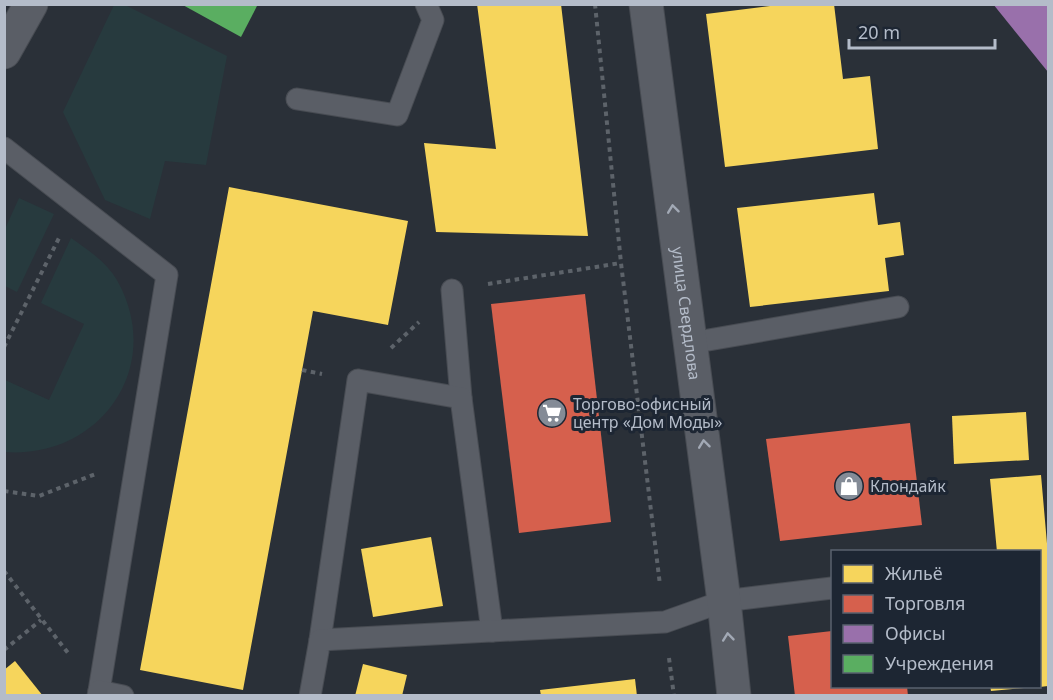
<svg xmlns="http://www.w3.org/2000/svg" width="1053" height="700" font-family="'Noto Sans',sans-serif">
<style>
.green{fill:#273a3e}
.homes{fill:#f6d55c}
.shops{fill:#d6604d}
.offices{fill:#9970ab}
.public{fill:#5aae61}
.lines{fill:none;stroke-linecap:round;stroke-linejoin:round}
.service-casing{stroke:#484c53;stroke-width:23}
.minor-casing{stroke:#484c53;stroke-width:35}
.tertiary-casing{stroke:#484c53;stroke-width:35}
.path{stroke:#5d636a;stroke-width:4;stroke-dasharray:4.5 4.5;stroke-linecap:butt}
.service{stroke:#5a5e66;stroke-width:21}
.minor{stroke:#5a5e66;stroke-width:33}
.tertiary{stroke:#5a5e66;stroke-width:33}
.oneway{stroke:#a2a9b5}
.labels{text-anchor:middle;stroke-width:6;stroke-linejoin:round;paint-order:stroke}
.street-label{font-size:16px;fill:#b4bcc9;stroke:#1d2633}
.poi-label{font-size:16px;fill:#b4bcc9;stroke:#1d2633;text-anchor:start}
</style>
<rect width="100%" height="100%" fill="#2a3038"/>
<g class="green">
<polygon points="114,5 125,5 227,56 206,165 165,161 150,219 105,200 63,112"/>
<polygon points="19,198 54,214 17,292 5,286 5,229"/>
<path d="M 71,238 C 88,250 107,262 118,282 C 165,368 99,459 5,452 L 5,380 L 49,400 L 84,324 L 41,303 Z"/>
</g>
<g class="homes">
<polygon points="477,4 561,4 588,236 436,232 424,143 496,149"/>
<polygon points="786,4 834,4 843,79 870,76 878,149 725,167 706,14"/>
<polygon points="229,187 408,221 388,325 313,311 243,690 140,670"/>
<polygon points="874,193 878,225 900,222 904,255 885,258 889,291 750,307 737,208"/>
<polygon points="1026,412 1029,460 954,464 952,416"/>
<polygon points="1041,475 1048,555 1048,686 1040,687 1040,552 997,552 990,479"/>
<polygon points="431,537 443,606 373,617 361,549"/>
<polygon points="15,661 43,696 4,696 4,670"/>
<polygon points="363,664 407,675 402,696 355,696"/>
<polygon points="635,679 637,696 541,696 540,690"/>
<polygon points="990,686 1024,686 1024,688 991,691"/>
</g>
<g class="shops">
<polygon points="585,294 611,522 519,533 491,304"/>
<polygon points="910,423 922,525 780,541 766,439"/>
<polygon points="832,631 832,686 907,686 908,696 795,696 788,636"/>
</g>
<polygon class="offices" points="993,4 1048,4 1048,72"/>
<polygon class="public" points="181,4 258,4 241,37"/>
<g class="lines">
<g class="service-casing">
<g id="service">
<polyline points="297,99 397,115 433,20 426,4"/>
<polyline points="4,148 167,275 99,691"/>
<polyline points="452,290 461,398"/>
<polyline points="691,343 898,307"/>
<polyline points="320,640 358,380 461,398 492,631"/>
<polyline points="98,696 99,691 123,696"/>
<polyline points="310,696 320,640 665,622 724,601 832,588"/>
</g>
</g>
<g class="minor-casing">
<polyline id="minor" points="4,52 31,4"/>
</g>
<g class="tertiary-casing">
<g id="tertiary">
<path id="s1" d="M 646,4 L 724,601 L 734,696"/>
</g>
</g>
<g class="path">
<polyline points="595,4 621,263 660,585"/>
<polyline points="488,284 621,263"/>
<polyline points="4,347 60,236"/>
<polyline points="391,348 419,322"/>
<polyline points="302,370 322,374"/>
<polyline points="4,491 39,496 98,473"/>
<polyline points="4,571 68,653"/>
<polyline points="4,650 41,620"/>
<polyline points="669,658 674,696"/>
</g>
<use href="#service" class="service"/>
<use href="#minor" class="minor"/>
<use href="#tertiary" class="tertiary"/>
</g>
<defs><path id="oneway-chevron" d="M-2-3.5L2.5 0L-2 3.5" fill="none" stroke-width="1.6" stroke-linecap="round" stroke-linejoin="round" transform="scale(1.5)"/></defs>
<g class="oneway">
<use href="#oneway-chevron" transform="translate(673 209) rotate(-97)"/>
<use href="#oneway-chevron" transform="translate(704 444) rotate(-97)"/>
<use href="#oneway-chevron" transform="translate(728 637) rotate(-96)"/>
</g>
<defs>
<g id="supermarket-disc" transform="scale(1.5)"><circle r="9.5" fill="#848b96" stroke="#1d2633"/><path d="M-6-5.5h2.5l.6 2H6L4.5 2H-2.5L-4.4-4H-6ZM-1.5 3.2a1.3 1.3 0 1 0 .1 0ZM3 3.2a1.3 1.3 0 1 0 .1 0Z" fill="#fff"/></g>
<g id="shop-disc" transform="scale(1.5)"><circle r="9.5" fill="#848b96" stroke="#1d2633"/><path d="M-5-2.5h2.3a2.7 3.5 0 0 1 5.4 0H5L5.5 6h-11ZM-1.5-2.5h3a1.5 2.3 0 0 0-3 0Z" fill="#fff"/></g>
</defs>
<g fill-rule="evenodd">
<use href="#supermarket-disc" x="552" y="413"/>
<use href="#shop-disc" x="849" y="486"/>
</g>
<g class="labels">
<g class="street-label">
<text dy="6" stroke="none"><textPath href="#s1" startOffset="312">улица Свердлова</textPath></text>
</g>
<g class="poi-label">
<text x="573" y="410">Торгово-офисный<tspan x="573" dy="18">центр «Дом Моды»</tspan></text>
<text x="870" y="492">Клондайк</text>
</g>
</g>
<rect width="1053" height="700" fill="none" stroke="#b4bcc9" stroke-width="12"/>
<rect x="831" y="550" width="210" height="138" fill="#1d2633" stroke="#59626f" stroke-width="1.5"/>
<rect x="843" y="565" width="30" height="18" fill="#f6d55c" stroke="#59626f" stroke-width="1.5"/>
<text x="885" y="580" font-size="18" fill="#b4bcc9">Жильё</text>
<rect x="843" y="595" width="30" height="18" fill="#d6604d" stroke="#59626f" stroke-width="1.5"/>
<text x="885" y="610" font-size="18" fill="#b4bcc9">Торговля</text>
<rect x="843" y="625" width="30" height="18" fill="#9970ab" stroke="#59626f" stroke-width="1.5"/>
<text x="885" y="640" font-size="18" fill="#b4bcc9">Офисы</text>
<rect x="843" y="655" width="30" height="18" fill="#5aae61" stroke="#59626f" stroke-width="1.5"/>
<text x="885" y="670" font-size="18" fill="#b4bcc9">Учреждения</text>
<path d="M849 39v9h146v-9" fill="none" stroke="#b4bcc9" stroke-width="3"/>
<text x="858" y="39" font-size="18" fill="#b4bcc9" stroke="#1d2633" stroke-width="4.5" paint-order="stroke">20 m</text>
</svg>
